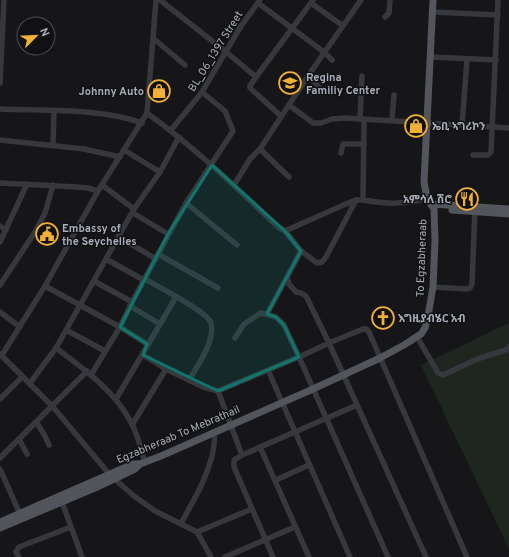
<svg xmlns="http://www.w3.org/2000/svg" width="509" height="557" font-family="Overpass,'Noto Sans Ethiopic',sans-serif">
<style>
.green{fill:#1e261f}
.lines{fill:none;stroke-linecap:round;stroke-linejoin:round}
.minor{stroke:#37383d;stroke-width:5.5}
.major{stroke:#53555c;stroke-width:7}
.marked{fill:#0f766e;fill-opacity:0.2;stroke:#0f766e;stroke-width:3;stroke-linejoin:round}
.labels{text-anchor:middle;stroke-width:3;stroke-linejoin:round;paint-order:stroke}
.street-label{font-size:11px;fill:#a8adb8;stroke:#111113}
.poi-label{font-size:11px;font-weight:bold;fill:#a8adb8;stroke:#111113;text-anchor:start}
</style>
<rect width="100%" height="100%" fill="#161618"/>
<polygon class="green" points="509,323 509,549 421,365"/>
<g class="lines">
<g class="minor">
<polyline points="160,0 225,51 256,77 313,0"/>
<polyline points="258,3 324,52 332,60"/>
<polyline points="311,3 343,26"/>
<polyline points="433,12 498,15"/>
<polyline points="385,17 389,13 390,0"/>
<polyline points="154,39 185,65"/>
<polyline points="431,57 496,60"/>
<polyline points="308,76 319,87"/>
<polyline points="256,77 250,86 250,88 281,116"/>
<polyline points="0,83 4,0"/>
<polyline points="202,92 225,111 233,131 186,203 237,245"/>
<polyline points="289,105 313,123 321,123 332,119 345,118 509,128"/>
<path d="M 0,109 C 45,111 100,108 142,123"/>
<path d="M 147,113 C 194,147 236,187 278,227 L 285,231 L 348,203 L 356,200 L 363,200"/>
<polyline points="360,119 362,76"/>
<path d="M 364,119 L 363,200 C 386,204 404,205 427,198"/>
<polyline points="392,120 394,95"/>
<polyline points="462,125 467,59"/>
<polyline points="171,130 202,92 241,26 260,0"/>
<polyline points="0,140 84,149 120,157"/>
<polyline points="53,145 54,111"/>
<polyline points="260,149 289,177"/>
<polyline points="124,150 160,172"/>
<polyline points="341,153 343,144 364,144"/>
<polyline points="473,155 488,155 491,152 498,0"/>
<polyline points="0,183 77,187 88,188 98,191"/>
<polyline points="102,185 134,209"/>
<polyline points="234,185 250,159 260,149 308,76 361,0"/>
<polyline points="133,213 168,234"/>
<polyline points="0,226 6,230"/>
<polyline points="285,231 301,251 317,263 322,262 326,257 356,200"/>
<polyline points="119,237 156,259"/>
<polyline points="0,242 27,184"/>
<polyline points="301,251 287,277 289,284 296,292 301,293 306,296 329,343 363,329 366,329 369,332 467,557"/>
<polyline points="158,254 218,288"/>
<path d="M 106,259 L 140,278 L 145,279 C 158,287 207,311 211,323 C 216,339 197,367 189,380"/>
<polyline points="94,281 132,302"/>
<polyline points="0,285 35,232 45,213 53,185"/>
<polyline points="45,286 120,327 147,344"/>
<polyline points="433,287 467,289 470,288 472,284 475,209"/>
<polyline points="130,306 160,324"/>
<polyline points="0,312 20,327"/>
<polyline points="267,314 287,277"/>
<polyline points="66,330 105,351"/>
<polyline points="417,337 430,359 438,373 443,375 480,358 506,350 509,347"/>
<path d="M 56,348 C 85,370 115,391 132,424 C 138,436 141,450 145,462"/>
<polyline points="0,354 53,407 110,475 134,496 155,511 197,532 211,557"/>
<polyline points="2,355 45,286 98,191 147,113 156,0"/>
<polyline points="143,355 166,369 203,387 218,391 299,357 284,325 276,317 261,313 244,324 235,338"/>
<polyline points="268,370 350,557"/>
<polyline points="91,375 120,327 132,302 186,203"/>
<polyline points="30,383 56,348 134,209 160,172 179,137"/>
<polyline points="218,391 242,455"/>
<polyline points="0,399 22,377"/>
<polyline points="116,399 176,297"/>
<polyline points="36,422 45,436 49,445"/>
<polyline points="132,425 166,369"/>
<polyline points="19,439 27,454"/>
<polyline points="260,447 309,557"/>
<polyline points="0,458 87,371"/>
<polyline points="0,469 20,514"/>
<polyline points="276,480 309,465"/>
<polyline points="62,502 82,557"/>
<path d="M 181,523 C 195,499 218,459 214,432"/>
<polyline points="197,532 252,509"/>
<polyline points="19,557 16,552 19,547 71,527"/>
<polyline points="225,557 295,527"/>
<polyline points="273,557 234,467 234,460 242,455 357,405"/>
<polyline points="388,557 299,357 329,343 426,557"/>
</g>
<g class="major">
<polyline points="431,204 509,209"/>
<polyline points="452,210 509,214"/>
<polyline points="0,522 133,464 140,464 161,456 313,389 380,358 404,345 421,334 425,328 428,316 433,287 435,240 434,209 427,198 424,182 433,0"/>
<polyline points="0,528 95,488 135,469 140,464"/>
</g>
</g>
<path class="marked" d="M 212,165 L 285,231 L 301,251 L 267,314 L 276,317 L 284,325 L 299,357 L 218,391 L 143,355 L 147,344 L 120,327 L 168,234 Z"/>
<defs>
<g id="school-ring" transform="scale(1.15)"><circle r="9.5" fill="#111113" stroke="#f2b134" stroke-width="1.5"/><path d="M0-5L7-2L0 1L-7-2ZM-4 1L0 2.5L4 1V4Q0 6-4 4Z" fill="#f2b134"/></g>
<g id="shop-ring" transform="scale(1.15)"><circle r="9.5" fill="#111113" stroke="#f2b134" stroke-width="1.5"/><path d="M-5-2.5h2.3a2.7 3.5 0 0 1 5.4 0H5L5.5 6h-11ZM-1.5-2.5h3a1.5 2.3 0 0 0-3 0Z" fill="#f2b134"/></g>
<g id="restaurant-ring" transform="scale(1.15)"><circle r="9.5" fill="#111113" stroke="#f2b134" stroke-width="1.5"/><path d="M-5-6h1v4h1v-4h1v4h1v-4h1v5L-1.5 .5V6h-2V.5L-5-1ZM5-6V6H3V1.5H1.5Q1.5-4 5-6Z" fill="#f2b134"/></g>
<g id="civic-ring" transform="scale(1.15)"><circle r="9.5" fill="#111113" stroke="#f2b134" stroke-width="1.5"/><path d="M-.6-6.5H3V-4.5H.6V-3L4-1V1h2V6H-6V1h2V-1L-.6-3ZM-1.2 2.5V6h2.4V2.5Z" fill="#f2b134"/></g>
<g id="church-ring" transform="scale(1.15)"><circle r="9.5" fill="#111113" stroke="#f2b134" stroke-width="1.5"/><path d="M-1.2-6h2.4v3.5h3.3v2.4h-3.3V6h-2.4V-.1h-3.3v-2.4h3.3Z" fill="#f2b134"/></g>
</defs>
<g fill-rule="evenodd">
<use href="#school-ring" x="290" y="83"/>
<use href="#shop-ring" x="159" y="91"/>
<use href="#shop-ring" x="416" y="126"/>
<use href="#restaurant-ring" x="467" y="199"/>
<use href="#civic-ring" x="47" y="234"/>
<use href="#church-ring" x="383" y="318"/>
</g>
<g class="labels">
<g class="street-label">
<text transform="translate(215 51) rotate(-58)" y="4">BL_06_1397 Street</text>
<text transform="translate(421 258) rotate(-88)" y="4">To Egzabheraab</text>
<text transform="translate(178 434) rotate(-23)" y="4">Egzabheraab To Mebrathail</text>
</g>
<g class="poi-label">
<text x="306" y="81">Regina<tspan x="306" dy="13">Familiy Center</tspan></text>
<text x="144" y="95" text-anchor="end">Johnny Auto</text>
<text x="432" y="130">ኤቢ ኣግሪኮን</text>
<text x="452" y="203" text-anchor="end">አምሳለ ሽሮ</text>
<text x="62" y="232">Embassy of<tspan x="62" dy="13">the Seychelles</tspan></text>
<text x="398" y="322">እግዚያብሄር አብ</text>
</g>
</g>
<g transform="translate(36 36) rotate(66)"><circle r="19" fill="#111113" stroke="#4d4f55"/>
<path d="M0-3L7 15L0 10L-7 15Z" fill="#f2b134"/>
<text y="-6" font-size="11" font-weight="bold" text-anchor="middle" fill="#a8adb8">N</text>
</g>
</svg>
